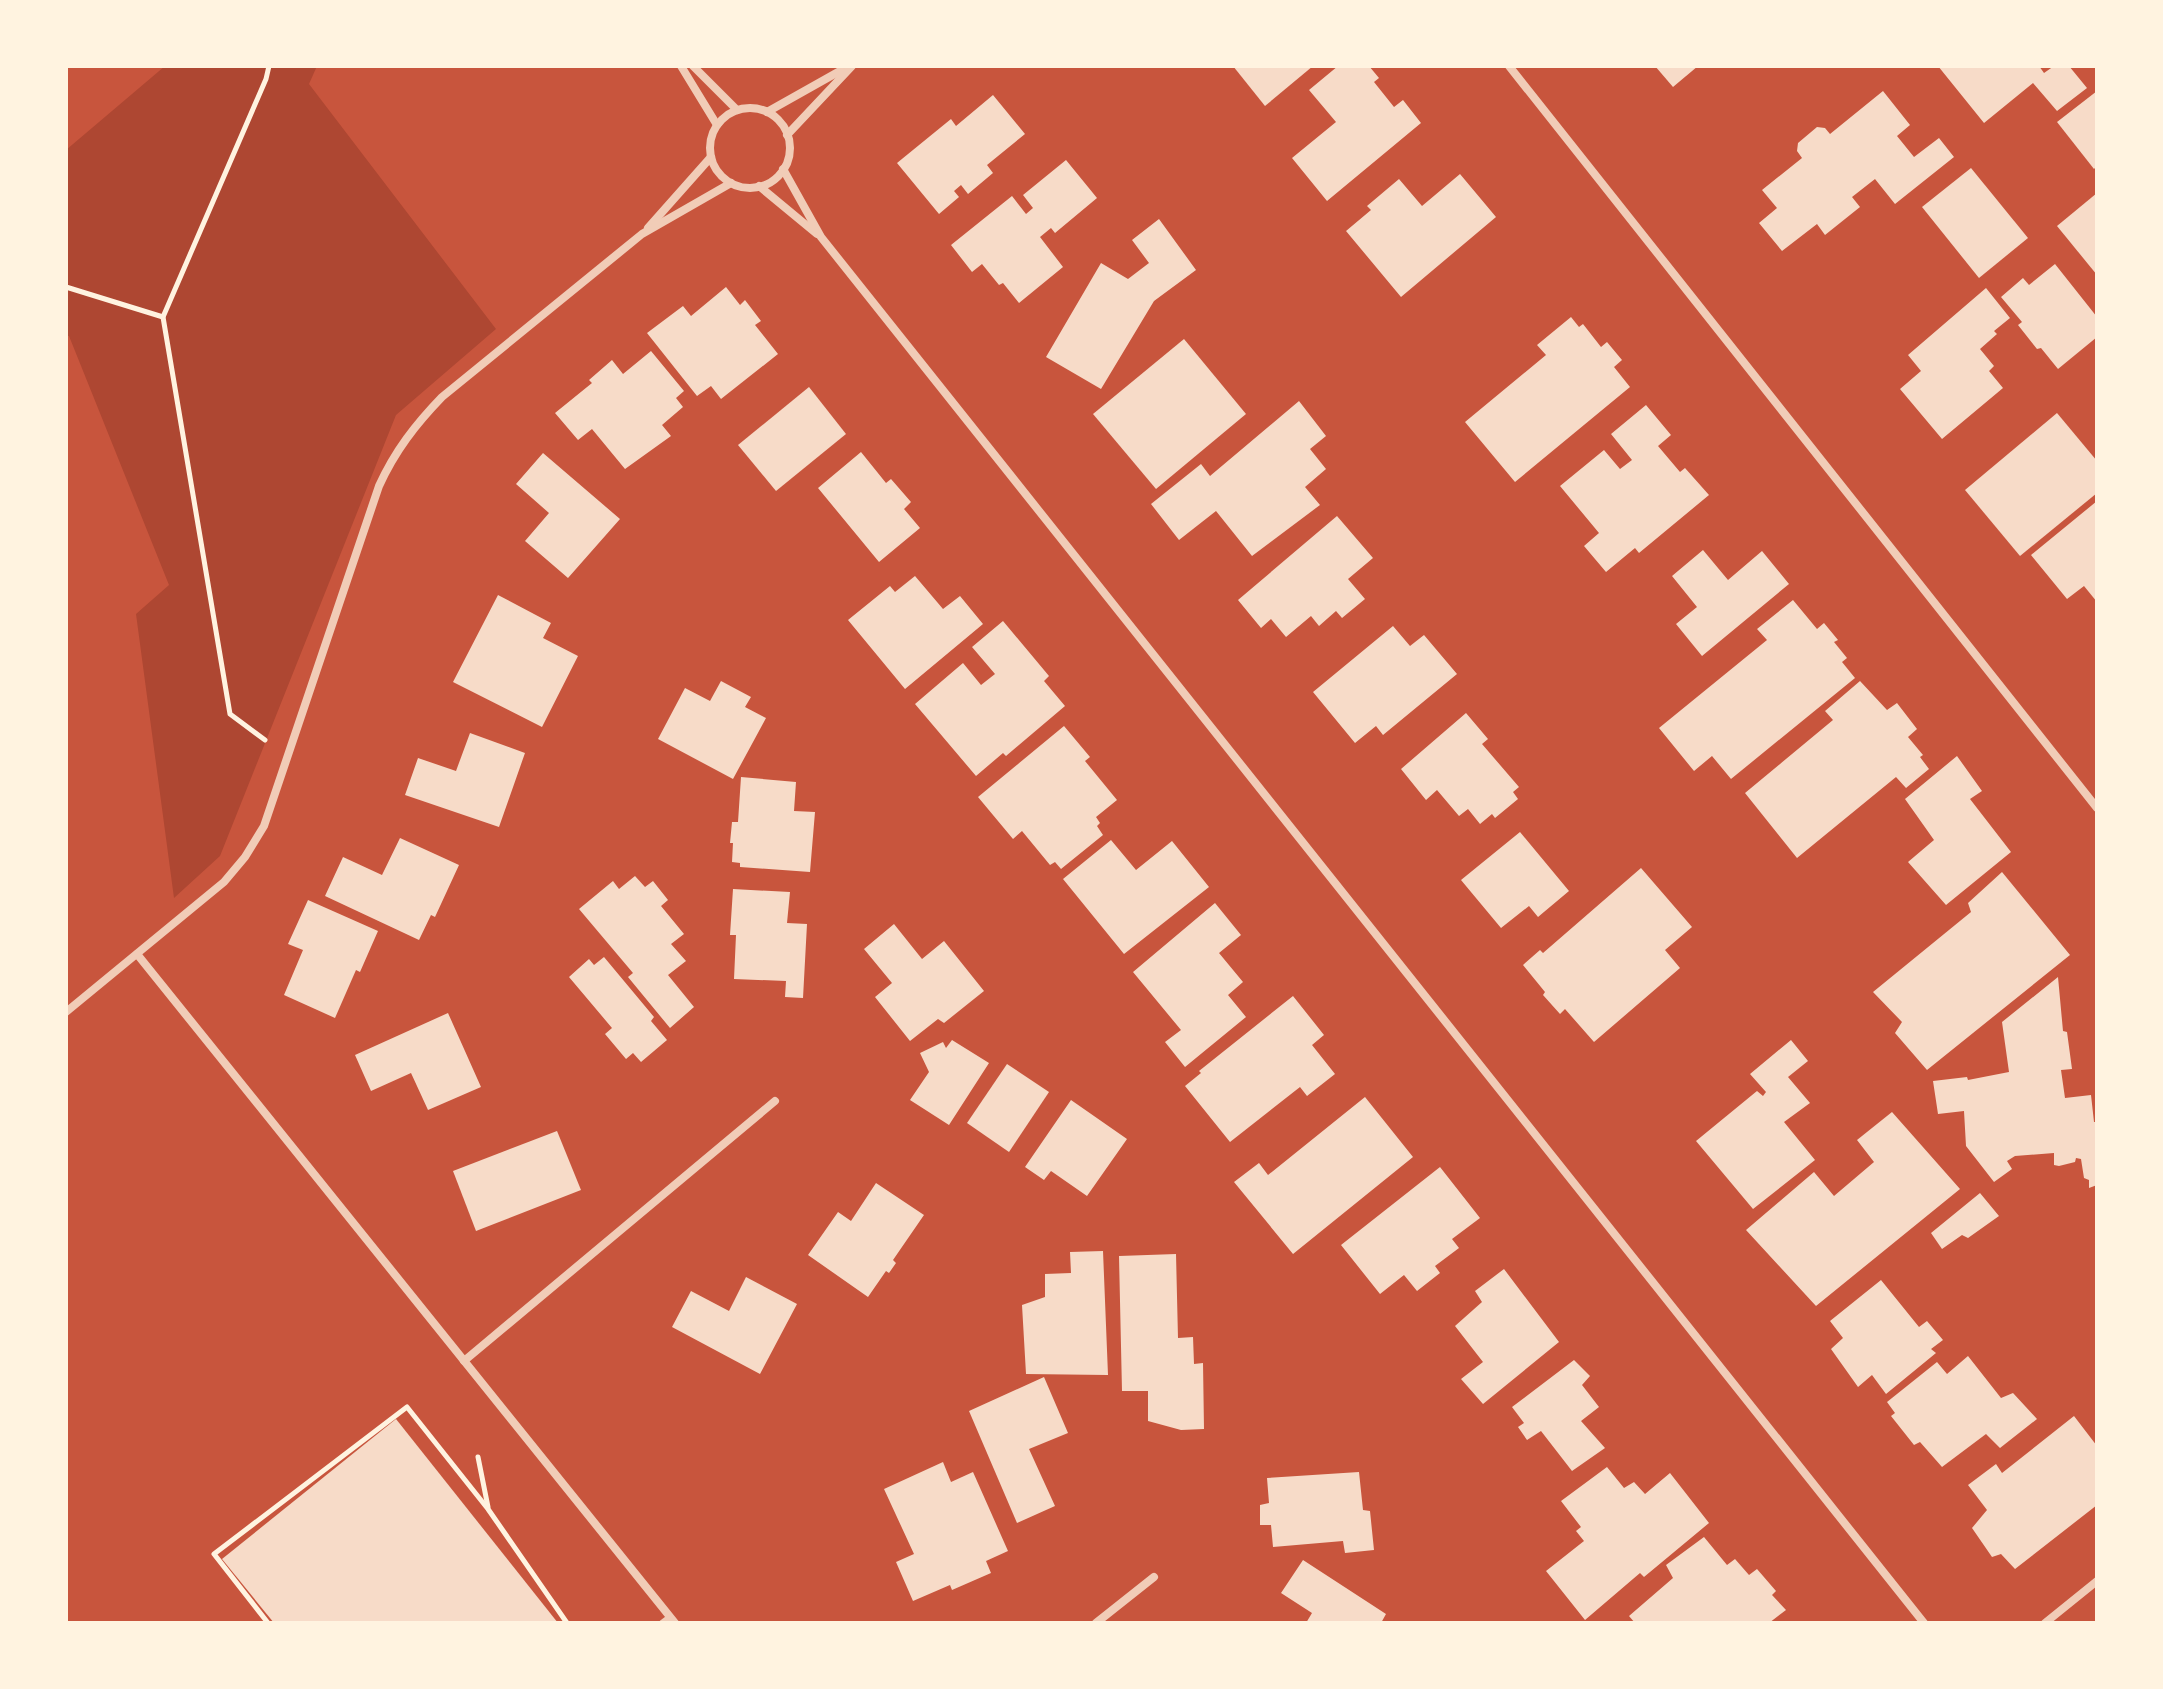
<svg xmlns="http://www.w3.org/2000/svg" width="2163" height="1689" font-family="Literata,serif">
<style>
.green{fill:#ae4732}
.building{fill:#f7dbc8}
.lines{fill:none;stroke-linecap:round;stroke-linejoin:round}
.path{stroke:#fff3e0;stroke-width:5}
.service{stroke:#f1ccb7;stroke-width:6}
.minor{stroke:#f1ccb7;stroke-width:8}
</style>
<rect width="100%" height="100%" fill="#c8553d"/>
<polygon class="green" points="165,66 317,66 309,84 496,329 396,415 220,856 174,898 136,614 169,585 69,336 66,336 66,150"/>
<g class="building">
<polygon points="1233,66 1313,66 1265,106"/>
<polygon points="1338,66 1369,66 1379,78 1374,82 1394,107 1403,100 1421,123 1327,201 1292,158 1336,122 1309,90"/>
<polygon points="1655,66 1698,66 1673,87"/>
<polygon points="1938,66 2039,66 2044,73 2054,66 2069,66 2087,88 2057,111 2033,83 1984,123"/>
<polygon points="1883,91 1910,125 1897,136 1914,157 1939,138 1954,157 1895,204 1875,179 1852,197 1860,207 1825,235 1817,224 1782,251 1759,223 1777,208 1762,190 1802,158 1797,151 1798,143 1817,127 1825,128 1830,134"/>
<polygon points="2097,91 2097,166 2094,169 2057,122"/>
<polygon points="993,95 1025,134 987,165 993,173 968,194 961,185 954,191 959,197 939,214 897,163 951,119 956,126"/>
<polygon points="1066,160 1097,198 1055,233 1051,228 1040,237 1063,267 1019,303 1003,283 999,285 982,264 972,272 951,245 1012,196 1026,214 1033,208 1023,195"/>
<polygon points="1971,168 2028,238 1979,278 1922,207"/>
<polygon points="1460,174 1496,217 1401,297 1346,231 1371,210 1367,206 1399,179 1422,206"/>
<polygon points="2097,193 2097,275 2057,226"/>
<polygon points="1159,219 1196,270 1154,301 1101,389 1046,357 1101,263 1128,279 1149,263 1132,240"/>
<polygon points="2055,264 2097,317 2097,337 2058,369 2041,348 2037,349 2018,325 2022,322 2001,297 2023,278 2029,285"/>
<polygon points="726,287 740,305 745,300 761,321 755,325 778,354 721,399 711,386 697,396 647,333 683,306 691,316"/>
<polygon points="1986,288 2010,318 1994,331 1997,334 1980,349 1994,366 1989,371 2003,388 1942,439 1900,389 1921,371 1908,355"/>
<polygon points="1571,317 1579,327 1583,324 1601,347 1607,342 1622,360 1614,367 1630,387 1515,482 1465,422 1546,355 1537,345"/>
<polygon points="1184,339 1246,414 1156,489 1093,414"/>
<polygon points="651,351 684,391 676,398 683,407 662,425 671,436 625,469 592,429 578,440 555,413 592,383 589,380 612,360 623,374"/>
<polygon points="809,387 846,434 776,491 738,445"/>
<polygon points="1299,401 1326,436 1310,449 1326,469 1305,487 1320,505 1252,556 1216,511 1179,540 1151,504 1201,464 1210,476"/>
<polygon points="1646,405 1671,435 1658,446 1680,472 1685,468 1709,495 1639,553 1635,548 1606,572 1584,546 1599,533 1560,486 1604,450 1620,469 1632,460 1611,434"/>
<polygon points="2057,413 2097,461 2097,493 2020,556 1965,490"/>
<polygon points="861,452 886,483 891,479 911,502 904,509 920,528 879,562 818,488"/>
<polygon points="543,453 620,519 568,578 525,541 549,513 516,484"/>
<polygon points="2097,501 2097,602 2084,586 2067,599 2031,555"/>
<polygon points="1337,516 1373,558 1348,579 1365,599 1342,618 1336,611 1319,626 1311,616 1286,637 1271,619 1261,628 1238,600"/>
<polygon points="1703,550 1728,580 1762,551 1789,584 1702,656 1676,624 1697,607 1672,576"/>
<polygon points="915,576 943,609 960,596 983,624 905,689 848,620 890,586 895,592"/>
<polygon points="498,595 551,623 543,638 578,656 542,727 453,682"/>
<polygon points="1793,600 1817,629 1824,623 1838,640 1834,642 1847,658 1842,662 1855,678 1731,779 1712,756 1694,771 1659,728 1767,640 1757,629"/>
<polygon points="1003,621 1049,676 1044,681 1065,706 1006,756 1003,753 976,776 915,704 963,663 981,685 995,674 972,647"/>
<polygon points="1393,626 1410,646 1424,635 1457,674 1383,735 1376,726 1355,743 1313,692"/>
<polygon points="721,681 751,697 745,707 766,718 733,779 658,739 685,688 710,701"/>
<polygon points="1860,681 1887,710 1897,703 1917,729 1908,737 1923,755 1920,757 1929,769 1906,788 1896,777 1797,858 1745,793 1833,720 1825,711"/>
<polygon points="1466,713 1488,739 1482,744 1519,787 1513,792 1518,799 1495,818 1492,814 1480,824 1468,809 1459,816 1437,790 1426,800 1401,769"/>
<polygon points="1064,726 1090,757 1085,761 1117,800 1096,817 1100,823 1097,826 1103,835 1061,869 1055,862 1050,865 1022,831 1013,839 978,797"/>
<polygon points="470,733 525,753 499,827 405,795 418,758 456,771"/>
<polygon points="1957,756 1982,791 1970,799 2011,852 1946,905 1908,862 1934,840 1905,799"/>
<polygon points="741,777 796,782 794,811 815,812 810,872 740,867 740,863 732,862 733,843 730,843 732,822 738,822"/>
<polygon points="1520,832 1569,891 1538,917 1529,906 1501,928 1461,880"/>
<polygon points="400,838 459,865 435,917 431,915 419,940 325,896 343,857 382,875"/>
<polygon points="1111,840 1136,870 1172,841 1209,887 1124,954 1063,879"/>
<polygon points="1641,868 1692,927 1665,950 1680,968 1594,1042 1565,1009 1560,1014 1543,995 1545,992 1523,965 1540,950 1543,953"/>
<polygon points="2002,872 2070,955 1927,1070 1895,1033 1902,1022 1873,992 1971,912 1968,903"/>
<polygon points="635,876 645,887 653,881 668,900 661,906 684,934 671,944 686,961 668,975 694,1007 670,1028 628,977 633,973 579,909 613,881 619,889"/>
<polygon points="733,889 790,892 787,923 807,924 803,998 785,997 786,981 734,979 736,935 730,935"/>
<polygon points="308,900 378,931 360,972 356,970 335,1018 284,995 303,950 288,944"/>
<polygon points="1215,903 1241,935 1219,953 1243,982 1228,995 1246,1017 1185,1067 1165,1042 1181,1030 1133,972"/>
<polygon points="894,924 922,959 944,941 984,991 944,1023 938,1019 910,1041 875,997 892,983 864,949"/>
<polygon points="604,957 654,1017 651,1021 667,1040 641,1062 633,1053 626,1059 605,1034 612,1028 569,977 589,959 594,965"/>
<polygon points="2058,977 2063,1031 2067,1032 2072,1069 2061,1070 2065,1098 2091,1095 2094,1122 2097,1122 2097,1185 2089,1188 2089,1180 2084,1178 2081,1159 2076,1158 2075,1162 2059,1166 2054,1165 2054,1153 2015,1156 2007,1161 2012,1169 1994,1182 1966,1146 1964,1111 1938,1114 1933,1081 1967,1077 1968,1080 2009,1072 2002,1022"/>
<polygon points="1293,996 1324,1035 1312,1045 1335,1074 1307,1096 1300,1087 1230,1142 1185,1086 1201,1073 1199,1071"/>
<polygon points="448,1013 481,1087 428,1110 411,1073 371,1091 355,1055"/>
<polygon points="952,1040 989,1063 949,1125 910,1100 929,1072 920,1053 943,1042 946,1048"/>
<polygon points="1791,1040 1808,1061 1788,1077 1810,1103 1784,1122 1815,1160 1753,1209 1696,1141 1757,1091 1763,1096 1766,1092 1750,1074"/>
<polygon points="1007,1064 1049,1092 1009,1152 967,1123"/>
<polygon points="1365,1097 1413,1157 1293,1254 1234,1182 1259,1163 1268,1175"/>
<polygon points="1071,1100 1127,1139 1087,1196 1051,1171 1044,1180 1025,1167"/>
<polygon points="1892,1112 1960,1189 1816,1306 1746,1230 1814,1172 1834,1196 1874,1162 1857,1140"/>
<polygon points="557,1131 581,1190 476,1231 453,1171"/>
<polygon points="1440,1167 1480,1218 1452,1239 1459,1248 1435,1266 1440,1273 1417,1291 1404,1275 1380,1294 1341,1245"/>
<polygon points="876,1183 924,1215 893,1260 896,1263 889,1273 886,1271 868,1297 808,1255 838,1212 851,1221"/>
<polygon points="1980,1193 1999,1216 1968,1238 1962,1235 1942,1249 1931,1233"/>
<polygon points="1103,1251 1108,1375 1026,1374 1022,1305 1045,1297 1045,1274 1071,1273 1070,1252"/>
<polygon points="1176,1254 1178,1338 1193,1337 1194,1364 1203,1363 1204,1429 1181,1430 1148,1421 1148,1391 1122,1391 1119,1256"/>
<polygon points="1504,1269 1559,1342 1483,1404 1461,1379 1483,1362 1455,1326 1482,1302 1475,1291"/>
<polygon points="746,1277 797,1304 760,1374 672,1327 691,1291 729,1311"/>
<polygon points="1881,1280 1919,1327 1927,1321 1943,1340 1931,1349 1936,1353 1886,1394 1872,1375 1858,1387 1831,1349 1843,1338 1830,1321"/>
<polygon points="1968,1356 2001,1398 2013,1393 2037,1419 2000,1448 1986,1434 1942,1467 1920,1442 1914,1445 1891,1416 1895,1413 1887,1402 1937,1362 1947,1374"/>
<polygon points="1574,1360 1590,1376 1582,1385 1599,1407 1581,1421 1605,1448 1572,1471 1541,1431 1527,1440 1518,1427 1524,1423 1512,1407"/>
<polygon points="1044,1377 1068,1433 1029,1449 1055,1506 1017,1523 969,1411"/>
<polygon points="2074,1416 2097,1446 2097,1505 2015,1569 2001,1554 1992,1557 1972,1528 1987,1510 1968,1485 1996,1464 2002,1473"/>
<polygon points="396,1419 558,1623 274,1623 222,1559"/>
<polygon points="943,1462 951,1482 973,1472 1008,1551 986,1561 991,1573 952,1590 950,1585 913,1601 896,1562 914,1554 884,1489"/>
<polygon points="1607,1467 1624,1488 1634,1482 1645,1494 1670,1473 1709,1523 1644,1577 1640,1573 1585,1620 1546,1571 1584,1541 1576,1531 1581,1527 1561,1501"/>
<polygon points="1359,1472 1363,1510 1370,1511 1374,1550 1345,1553 1343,1541 1273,1547 1271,1525 1260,1525 1260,1505 1269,1503 1267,1478"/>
<polygon points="1704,1537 1727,1565 1735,1559 1749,1575 1757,1569 1776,1591 1772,1595 1786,1610 1769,1623 1635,1623 1629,1616 1673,1578 1666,1565"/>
<polygon points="1303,1560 1386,1614 1381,1623 1306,1623 1312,1613 1281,1593"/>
</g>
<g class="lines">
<g class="path">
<polyline points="66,287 163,317"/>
<polyline points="265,740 230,714 163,317 266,79 269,66"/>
<polyline points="478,1457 488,1507"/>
<polyline points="268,1623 214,1554 407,1407 488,1509 567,1623"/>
</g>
<polyline class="service" points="662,1623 670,1617"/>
<g class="minor">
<polyline points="681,66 717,125"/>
<polyline points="693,66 737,110"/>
<polyline points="1509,66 2097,808"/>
<circle cx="750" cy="148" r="40"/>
<polyline points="767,112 847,67"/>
<polyline points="787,135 852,66"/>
<polyline points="783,169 821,237 1924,1623"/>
<polyline points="759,186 817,234"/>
<polyline points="648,228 711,157"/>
<polyline points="137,954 675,1623"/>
<path d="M 66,1012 L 224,882 L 245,857 L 264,826 L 379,486 C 395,451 415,425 442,397 L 642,234 L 731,183"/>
<polyline points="464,1361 775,1101"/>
<polyline points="1096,1623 1154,1577"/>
<polyline points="2045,1623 2097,1581"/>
</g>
</g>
<rect width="2163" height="1689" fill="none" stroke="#fff3e0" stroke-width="136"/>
</svg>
